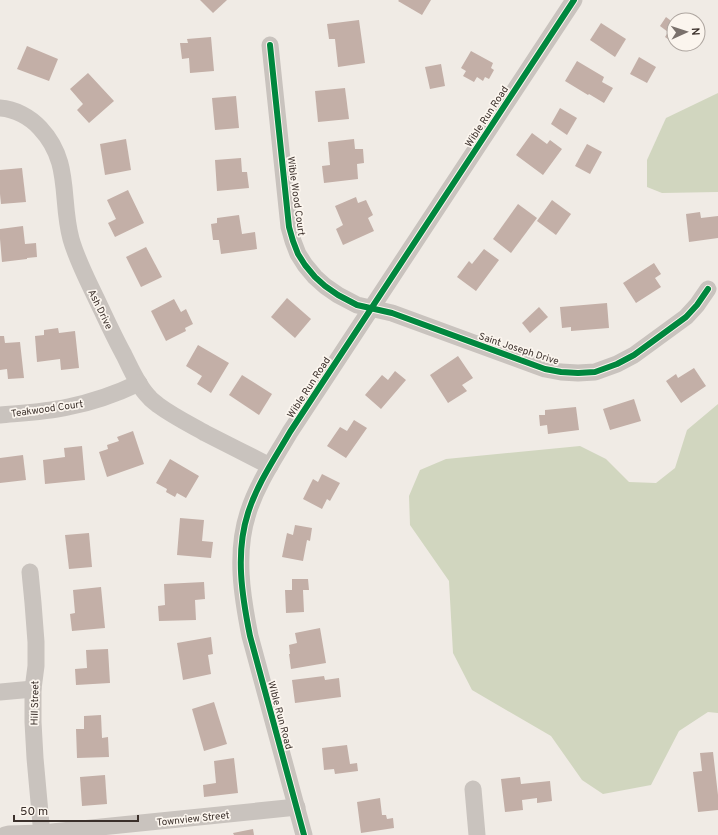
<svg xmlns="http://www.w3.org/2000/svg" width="718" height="835" font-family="Overpass,sans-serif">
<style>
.green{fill:#d1d6bf}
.building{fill:#c3afa7}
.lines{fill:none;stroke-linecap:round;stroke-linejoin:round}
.minor{stroke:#c9c3be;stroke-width:17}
.cycleway-casing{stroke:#fbf5ee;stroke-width:8}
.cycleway{stroke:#00873e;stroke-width:6}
.labels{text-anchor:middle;stroke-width:3.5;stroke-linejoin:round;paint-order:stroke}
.street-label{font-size:10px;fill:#3b302b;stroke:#fbf5ee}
</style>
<rect width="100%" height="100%" fill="#f0ebe5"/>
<g class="green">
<polygon points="718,93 718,192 662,193 647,187 647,160 666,118"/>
<polygon points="718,404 718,713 708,712 679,731 651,785 603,794 582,780 551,736 472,690 453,653 449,581 410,525 409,496 420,470 446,459 580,446 606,459 629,482 656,483 675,468 687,430"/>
</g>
<g class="building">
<polygon points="200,0 227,0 213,13"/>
<polygon points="399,0 431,0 422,15 398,1"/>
<polygon points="666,17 674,23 674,43 665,37 668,32 660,26"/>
<polygon points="359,20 365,63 338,67 335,39 329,39 327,24"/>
<polygon points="601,23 626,39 615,57 590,40"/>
<polygon points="211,37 214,71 190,73 189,58 182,59 180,43 188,43 187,39"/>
<polygon points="27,46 58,59 49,81 17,69"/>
<polygon points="471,51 493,63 491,68 494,70 489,79 485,77 483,81 477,77 474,82 463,76 466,71 461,68"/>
<polygon points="639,57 656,67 647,83 630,74"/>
<polygon points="577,61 604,77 602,82 613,88 604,103 589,94 588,95 565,81"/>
<polygon points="441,64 445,86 430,89 425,67"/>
<polygon points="88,73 114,101 89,123 77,110 83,104 70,89"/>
<polygon points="345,88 349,119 318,122 315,91"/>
<polygon points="236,96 239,128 215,130 212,98"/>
<polygon points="560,108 577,118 567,135 551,124"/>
<polygon points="532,133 547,144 550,140 562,149 543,175 516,155"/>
<polygon points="126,139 131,170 105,175 100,144"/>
<polygon points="354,139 355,149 363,149 364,163 357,164 358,179 324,183 322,166 330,165 328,142"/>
<polygon points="587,144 602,152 590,174 575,166"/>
<polygon points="241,158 242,172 247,172 249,188 217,191 215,160"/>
<polygon points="22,168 26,202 1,204 0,194 0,170"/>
<polygon points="128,190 144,223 115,237 108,223 116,219 107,200"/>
<polygon points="356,197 358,203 366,200 373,215 368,218 374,231 343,245 336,229 343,225 335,206"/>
<polygon points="552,200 571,214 556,235 537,221"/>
<polygon points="518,204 537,218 511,253 493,239"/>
<polygon points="700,212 701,218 718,216 718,238 689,242 686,214"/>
<polygon points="239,215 242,234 255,232 257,249 221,254 219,240 213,240 211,224 217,223 217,218"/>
<polygon points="23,226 25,244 36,243 37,257 27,258 27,259 2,262 0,239 0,229"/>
<polygon points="146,247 162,277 141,287 126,257"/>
<polygon points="484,249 499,260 476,291 457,277 469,261 472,264"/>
<polygon points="654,263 661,274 655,278 661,287 636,303 623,283"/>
<polygon points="287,298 311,319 295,338 271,317"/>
<polygon points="174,299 181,312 186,309 193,324 185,328 186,331 166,341 151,311"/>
<polygon points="607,303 609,328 571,331 571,327 562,328 560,307"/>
<polygon points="539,307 548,317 530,333 522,323"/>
<polygon points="58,328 59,333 75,331 79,368 61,370 60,359 37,362 35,336 44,335 44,330"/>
<polygon points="0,336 4,336 5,343 20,342 24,378 8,379 7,369 0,370"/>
<polygon points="198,345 229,363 211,393 197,384 202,376 186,366"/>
<polygon points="458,356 473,378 462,385 467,391 448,403 430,375"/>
<polygon points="694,368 706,386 681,403 666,381 676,374 678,378"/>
<polygon points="395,371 406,380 381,409 365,395 382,375 388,380"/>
<polygon points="242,375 272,394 259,415 229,395"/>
<polygon points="634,399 641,421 610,430 603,409"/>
<polygon points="576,407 579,430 548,434 547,425 540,426 539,415 545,415 545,410"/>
<polygon points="354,420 367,428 346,458 327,446 340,427 347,431"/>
<polygon points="133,431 144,464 107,477 99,452 108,449 107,445 119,441 117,437"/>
<polygon points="82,446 85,480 45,484 43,460 65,457 64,448"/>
<polygon points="23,455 26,480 0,483 0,458"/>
<polygon points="170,459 199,476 186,498 177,493 175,497 166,492 167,489 156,483"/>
<polygon points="322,474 340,483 330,501 327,499 322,509 303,499 313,479 318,482"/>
<polygon points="180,518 204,520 202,541 213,542 211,558 177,555"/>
<polygon points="295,525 312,528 310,541 307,540 303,561 282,557 287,533 293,535"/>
<polygon points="89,533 92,567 69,569 65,535"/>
<polygon points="292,579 308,579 309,590 303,590 304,612 286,613 285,590 292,590"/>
<polygon points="204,582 205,599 195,600 196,620 159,621 158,606 165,605 164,584"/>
<polygon points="101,587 105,628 72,631 70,614 75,613 73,590"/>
<polygon points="320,628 326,663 291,669 289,654 290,654 289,645 297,643 295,633"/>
<polygon points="211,637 213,654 208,655 211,674 183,680 177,643"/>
<polygon points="108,649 110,683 76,685 75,669 87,668 86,650"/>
<polygon points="324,676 325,680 339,678 341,697 295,703 292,680"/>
<polygon points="214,702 227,744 204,751 192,709"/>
<polygon points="101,715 102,738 108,737 109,757 77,758 76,729 84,729 84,716"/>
<polygon points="347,745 350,764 357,763 358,771 335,774 334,769 324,770 322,748"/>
<polygon points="713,752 718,795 718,810 698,812 693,772 702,771 700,753"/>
<polygon points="234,758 238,793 204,797 203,785 216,783 214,761"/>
<polygon points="105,775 107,804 82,806 80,777"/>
<polygon points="520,777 521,784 550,781 552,801 537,803 537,798 522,800 523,810 505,812 501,779"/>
<polygon points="380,798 382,815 386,815 387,819 393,818 394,828 361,833 357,802"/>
<polygon points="253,829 254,835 234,835 233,833"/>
</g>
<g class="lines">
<g class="minor">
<polyline points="270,45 289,227 293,241 298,254 305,265 315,277 325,286 338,295 357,305 392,313 545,369 561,372 578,373 595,372 617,364 634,355 686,317 697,305 708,289"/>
<path d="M 0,108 C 15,109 30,117 40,128 C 72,162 60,199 71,239 C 77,260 87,279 96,298 C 105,317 114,337 124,355 C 131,369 138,386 149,397 C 151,400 155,402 158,405 C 173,416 189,424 205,433 C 227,444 248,455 270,466"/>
<path d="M 0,415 C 23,413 46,412 68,407 C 93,402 116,394 139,383"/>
<polyline points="30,572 33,603 36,642 36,666 33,689 33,722 35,758 42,835"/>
<polyline points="0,692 33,689"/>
<polyline points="473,789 477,835"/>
<polyline points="5,835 9,834 42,833 297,807"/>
<path d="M 304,835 L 250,636 C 242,596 235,553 248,513 C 257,484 275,458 290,432 L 574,0"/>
</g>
<g class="cycleway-casing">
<g id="cycleway">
<polyline points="270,45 289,227 293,241 298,254 305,265 315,277 325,286 338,295 357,305 392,313 545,369 561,372 578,373 595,372 617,364 634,355 686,317 697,305 708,289"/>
<path d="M 304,835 L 250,636 C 242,596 235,553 248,513 C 257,484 275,458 290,432 L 574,0"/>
</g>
</g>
<use href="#cycleway" class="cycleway"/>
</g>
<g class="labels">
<g class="street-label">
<text transform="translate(486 116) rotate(-57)" y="4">Wible Run Road</text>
<text transform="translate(297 196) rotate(82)" y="4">Wible Wood Court</text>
<text transform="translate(101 309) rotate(64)" y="4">Ash Drive</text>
<text transform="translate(519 348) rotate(18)" y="4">Saint Joseph Drive</text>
<text transform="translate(308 387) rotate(-57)" y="4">Wible Run Road</text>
<text transform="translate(47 408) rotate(-8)" y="4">Teakwood Court</text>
<text transform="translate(34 703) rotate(-89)" y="4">Hill Street</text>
<text transform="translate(281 715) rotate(75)" y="4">Wible Run Road</text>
<text transform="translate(193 818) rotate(-6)" y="4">Townview Street</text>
</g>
</g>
<g transform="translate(686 32) rotate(87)"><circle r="19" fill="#fbf5ee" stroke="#aea6a0"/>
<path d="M0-3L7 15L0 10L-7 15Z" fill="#7a716c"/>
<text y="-6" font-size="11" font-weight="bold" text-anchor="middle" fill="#3b302b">N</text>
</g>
<path d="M14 815v6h124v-6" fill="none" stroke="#3b302b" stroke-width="2"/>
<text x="20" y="815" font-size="12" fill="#3b302b" stroke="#fbf5ee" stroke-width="3" paint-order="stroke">50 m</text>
</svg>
